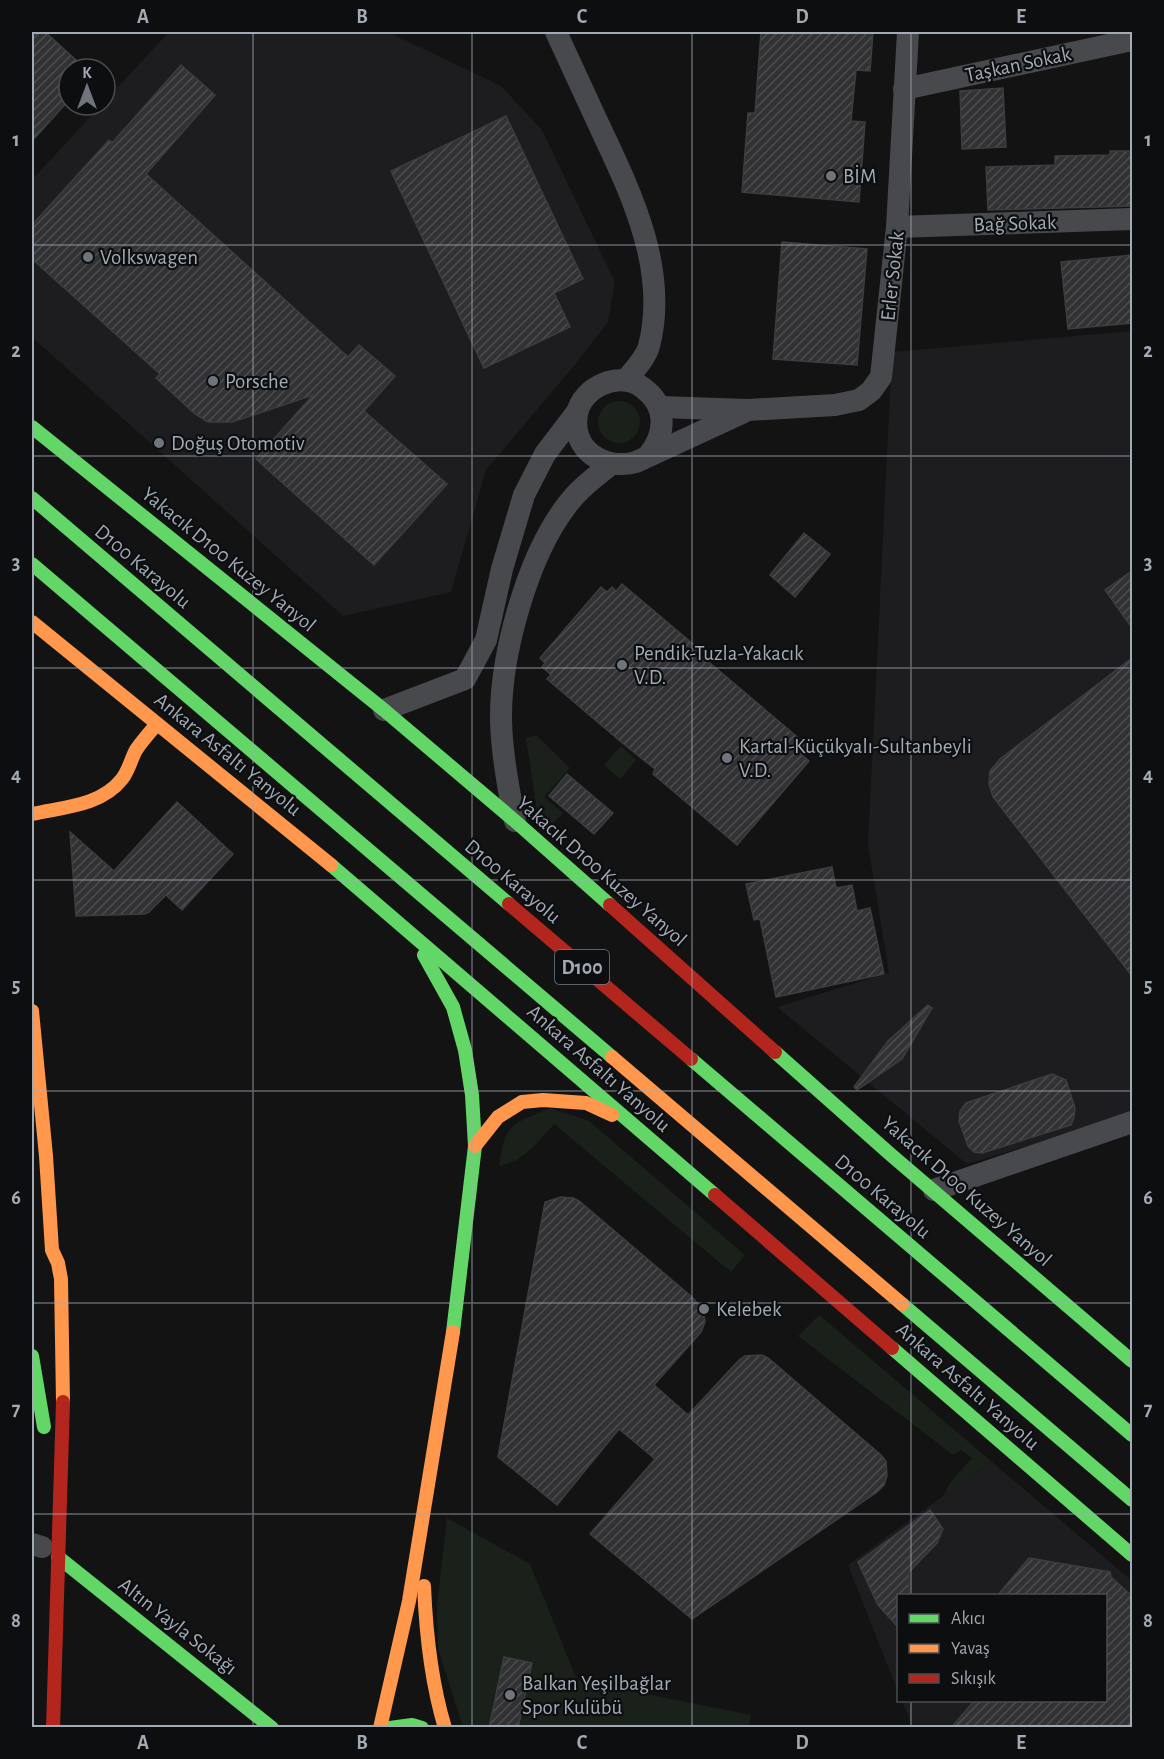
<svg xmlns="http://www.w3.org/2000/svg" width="1164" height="1759" font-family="'Alegreya Sans',sans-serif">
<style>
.built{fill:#1d1d1f}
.green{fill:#19211a}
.building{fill:url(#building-hatch);stroke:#3c3d40;stroke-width:1.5}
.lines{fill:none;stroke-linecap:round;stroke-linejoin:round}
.street{stroke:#47494c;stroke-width:22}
.fast{stroke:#63d668;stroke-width:14}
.slow{stroke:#ff974d;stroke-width:14}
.jam{stroke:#b3261e;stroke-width:14}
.grid{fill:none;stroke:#a2aab6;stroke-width:1.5;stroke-opacity:0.55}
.poi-dot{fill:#70757d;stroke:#0d0e0f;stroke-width:2}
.labels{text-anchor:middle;stroke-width:4.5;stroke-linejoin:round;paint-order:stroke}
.shield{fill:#0d0e0f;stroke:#757b84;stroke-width:1.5}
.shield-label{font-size:20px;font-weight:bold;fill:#a2aab6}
.street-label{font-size:21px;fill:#a2aab6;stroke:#0d0e0f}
.poi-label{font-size:21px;fill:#a2aab6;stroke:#0d0e0f;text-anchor:start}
.neatline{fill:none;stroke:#a2aab6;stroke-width:2}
.grid-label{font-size:20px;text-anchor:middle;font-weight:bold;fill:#a2aab6}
</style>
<defs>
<pattern id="building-hatch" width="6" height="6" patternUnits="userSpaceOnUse" patternTransform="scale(1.5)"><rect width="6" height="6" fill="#323234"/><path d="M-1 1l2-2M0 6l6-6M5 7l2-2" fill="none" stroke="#4d4d4f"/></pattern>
</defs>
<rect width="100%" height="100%" fill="#131313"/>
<g class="built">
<polygon points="169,32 388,32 501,86 542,130 615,282 608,322 574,366 486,470 451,592 343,616 32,337 32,180 101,105 105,105 105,101"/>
<polygon points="1132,331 1132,1115 967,1164 777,1007 889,973 868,845 892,352"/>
<polygon points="991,1461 1132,1581 1132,1727 913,1727 902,1701 1106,1700 1106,1596 898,1596 898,1692 848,1565"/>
</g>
<g class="green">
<circle cx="619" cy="422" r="21"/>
<polygon points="536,735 570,768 544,797 563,813 552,824 537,811 526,738"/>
<polygon points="621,746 636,760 620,779 604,765"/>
<path d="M 550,1108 L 589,1121 L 745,1255 L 731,1272 L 554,1124 C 540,1140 522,1163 499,1166 C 505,1122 512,1125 550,1108 Z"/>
<polygon points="819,1315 991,1461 943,1496 950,1483 972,1458 961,1450 953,1455 798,1336"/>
<polygon points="447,1518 530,1564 577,1680 751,1715 749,1727 463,1727 438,1649 437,1606"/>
</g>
<g class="building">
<polygon points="32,32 45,32 86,69 69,69 69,100 32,141"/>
<polygon points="761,32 873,32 870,71 856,70 851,121 865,122 859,202 742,192 748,113 755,113"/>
<polygon points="181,65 215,95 146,174 348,357 359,345 395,376 364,411 447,484 374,565 256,459 313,395 232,422 208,422 195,414 156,378 160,374 32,259 32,225 109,140 112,143"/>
<polygon points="1003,88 1006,147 962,149 960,91"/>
<polygon points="506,116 583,279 554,293 570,327 484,368 391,171"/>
<polygon points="1110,151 1132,151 1132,206 988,210 986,167 1055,165 1055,156 1110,155"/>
<polygon points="782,242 867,249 857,365 773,359"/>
<polygon points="1132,255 1132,323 1068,329 1061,262"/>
<polygon points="804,533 830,554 795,597 770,575"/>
<polygon points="1132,571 1132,628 1105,590"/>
<polygon points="622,584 700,650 698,653 808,746 801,754 809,761 737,845 653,774 655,769 620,741 547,679 551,675 542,667 545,663 540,658 601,587 607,592 612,587 616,591"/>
<polygon points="1132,658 1132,976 993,797 989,784 990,771 1000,759"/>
<polygon points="567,774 613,813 594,834 549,796"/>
<polygon points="177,802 233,854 182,910 166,895 149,912 145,914 76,916 70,832 114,871"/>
<polygon points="832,867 836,888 852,885 857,911 870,908 884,974 776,997 760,919 754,920 746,884"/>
<polygon points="928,1005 932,1008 902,1059 857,1090 854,1087 888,1041"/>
<polygon points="1052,1074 1066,1080 1075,1108 1074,1117 1071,1125 982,1153 974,1152 968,1146 959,1121 960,1111 966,1103"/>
<polygon points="561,1197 573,1198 579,1201 692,1297 703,1310 705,1322 701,1332 654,1385 688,1415 739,1360 745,1356 762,1355 768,1358 881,1455 886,1461 887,1476 884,1485 877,1492 692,1619 590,1534 655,1459 619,1429 557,1505 498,1457 545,1202"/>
<polygon points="930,1510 943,1529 937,1543 909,1572 909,1596 898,1596 898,1627 878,1605 858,1562"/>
<polygon points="1029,1558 1110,1572 1111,1577 1132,1596 1132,1728 951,1728 974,1701 1106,1701 1106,1596 997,1596"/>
<polygon points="504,1657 532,1663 518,1728 489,1728"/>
</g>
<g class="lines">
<g class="street">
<path d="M 556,32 C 570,62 584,93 598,123 C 630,191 669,269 649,346 C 646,358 633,371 626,380"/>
<polyline points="904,89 1132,40"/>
<polyline points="897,227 1132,219"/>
<polyline points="660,407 748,410 835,405 859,400 871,391 881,377 897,227 908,32"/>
<path d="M 648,456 C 666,434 668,406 643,388 C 621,370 582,386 577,414 C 571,450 604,471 636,462 L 744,412"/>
<polyline points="384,710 465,679 486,640 502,569 524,495 545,454 577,412"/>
<path d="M 515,821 C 508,788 502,755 501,721 C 500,656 527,557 567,505 C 579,489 595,477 610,465"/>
<polyline points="934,1190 1132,1122"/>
<polyline points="32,1544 42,1547"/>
</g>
<g class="fast">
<polyline points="32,427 384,710 515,821 610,905"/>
<polyline points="32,498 509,904"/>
<polyline points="32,564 612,1057"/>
<polyline points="331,865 715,1195"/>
<polyline points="424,955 453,1007 465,1050 472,1095 475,1146 453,1332"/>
<polyline points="775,1052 890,1154 1132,1361"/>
<polyline points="691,1059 1132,1435"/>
<polyline points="902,1304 1132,1500"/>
<polyline points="892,1348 1132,1555"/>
<polyline points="32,1356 44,1427"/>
<polyline points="58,1557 272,1728"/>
<polyline points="390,1728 412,1725 422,1728"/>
</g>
<g class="slow">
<polyline points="32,622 331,865"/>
<path d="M 32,814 C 63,807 101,806 122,779 C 129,770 131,759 136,750 C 142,741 150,732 157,724"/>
<polyline points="32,1011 46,1156 52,1250 58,1263 61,1279 63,1402"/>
<polyline points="612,1057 902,1304"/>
<polyline points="475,1146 498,1117 522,1102 543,1100 586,1103 612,1115"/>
<path d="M 424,1586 C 426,1634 431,1682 445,1728"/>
<polyline points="380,1728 409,1601 453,1332"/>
</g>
<g class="jam">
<polyline points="509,904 691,1059"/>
<polyline points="610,905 775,1052"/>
<polyline points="715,1195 892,1348"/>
<polyline points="53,1728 63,1402"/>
</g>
</g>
<path class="grid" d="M 253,32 L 253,1728M 472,32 L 472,1728M 692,32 L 692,1728M 911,32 L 911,1596M 32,245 L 1132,245M 32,456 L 1132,456M 32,668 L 1132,668M 32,880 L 1132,880M 32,1091 L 1132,1091M 32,1303 L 1132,1303M 32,1514 L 1132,1514M 911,1700 L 911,1728"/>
<g class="poi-dot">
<circle cx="831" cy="176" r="6"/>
<circle cx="88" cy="257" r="6"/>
<circle cx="213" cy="381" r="6"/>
<circle cx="159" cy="443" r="6"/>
<circle cx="622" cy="665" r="6"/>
<circle cx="727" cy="758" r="6"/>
<circle cx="704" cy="1309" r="6"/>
<circle cx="510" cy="1695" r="6"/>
</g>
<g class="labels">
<rect class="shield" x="555" y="950" width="54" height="34" rx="4.5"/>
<g class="shield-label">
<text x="582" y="974">D100</text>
</g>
<g class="street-label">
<text transform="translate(1018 64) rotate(-12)" y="7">Taşkan Sokak</text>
<text transform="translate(1015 223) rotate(-2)" y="7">Bağ Sokak</text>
<text transform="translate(892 276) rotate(-84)" y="7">Erler Sokak</text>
<text transform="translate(229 559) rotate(39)" y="7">Yakacık D100 Kuzey Yanyol</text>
<text transform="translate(143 566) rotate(40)" y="7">D100 Karayolu</text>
<text transform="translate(228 754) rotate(39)" y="7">Ankara Asfaltı Yanyolu</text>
<text transform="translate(602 871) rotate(41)" y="7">Yakacık D100 Kuzey Yanyol</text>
<text transform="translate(513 881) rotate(40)" y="7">D100 Karayolu</text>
<text transform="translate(599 1068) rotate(41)" y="7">Ankara Asfaltı Yanyolu</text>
<text transform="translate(967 1191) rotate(41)" y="7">Yakacık D100 Kuzey Yanyol</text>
<text transform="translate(883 1196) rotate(40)" y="7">D100 Karayolu</text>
<text transform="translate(968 1386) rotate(41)" y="7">Ankara Asfaltı Yanyolu</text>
<text transform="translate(178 1626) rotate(38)" y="7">Altın Yayla Sokağı</text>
</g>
<g class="poi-label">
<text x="843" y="183">BİM</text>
<text x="100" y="264">Volkswagen</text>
<text x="225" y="388">Porsche</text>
<text x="171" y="450">Doğuş Otomotiv</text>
<text x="634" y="660">Pendik-Tuzla-Yakacık<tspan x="634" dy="24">V.D.</tspan></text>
<text x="739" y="753">Kartal-Küçükyalı-Sultanbeyli<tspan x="739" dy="24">V.D.</tspan></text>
<text x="716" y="1316">Kelebek</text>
<text x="522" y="1690">Balkan Yeşilbağlar<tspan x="522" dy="24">Spor Kulübü</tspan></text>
</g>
</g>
<rect width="1164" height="1759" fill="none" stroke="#0d0e0f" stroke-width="66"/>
<rect x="897" y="1594" width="210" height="108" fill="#0d0e0f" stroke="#494c52" stroke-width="1.5"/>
<rect x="909" y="1614" width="30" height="9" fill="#63d668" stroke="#494c52" stroke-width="1.5"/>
<text x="951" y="1624" font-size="18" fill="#a2aab6">Akıcı</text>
<rect x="909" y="1644" width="30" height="9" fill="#ff974d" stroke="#494c52" stroke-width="1.5"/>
<text x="951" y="1654" font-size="18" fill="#a2aab6">Yavaş</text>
<rect x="909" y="1674" width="30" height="9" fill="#b3261e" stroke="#494c52" stroke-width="1.5"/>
<text x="951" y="1684" font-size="18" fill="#a2aab6">Sıkışık</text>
<g transform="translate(87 87)"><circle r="28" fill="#0d0e0f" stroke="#494c52" stroke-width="1.5"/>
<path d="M0-4.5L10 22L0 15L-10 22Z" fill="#70757d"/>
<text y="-9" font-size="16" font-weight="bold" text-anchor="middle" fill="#a2aab6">K</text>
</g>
<rect x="33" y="33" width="1098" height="1693" class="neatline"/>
<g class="grid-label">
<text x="143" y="23">A</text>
<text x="362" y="23">B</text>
<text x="582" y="23">C</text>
<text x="802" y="23">D</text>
<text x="1021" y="23">E</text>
<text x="16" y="146">1</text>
<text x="1148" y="146">1</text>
<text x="16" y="357">2</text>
<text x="1148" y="357">2</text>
<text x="16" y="569">3</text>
<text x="1148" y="569">3</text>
<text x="16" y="781">4</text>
<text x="1148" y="781">4</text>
<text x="16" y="992">5</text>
<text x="1148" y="992">5</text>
<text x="16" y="1204">6</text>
<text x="1148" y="1204">6</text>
<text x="16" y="1415">7</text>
<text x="1148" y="1415">7</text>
<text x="16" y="1627">8</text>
<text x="1148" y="1627">8</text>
<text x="143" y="1749">A</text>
<text x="362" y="1749">B</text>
<text x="582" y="1749">C</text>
<text x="802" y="1749">D</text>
<text x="1021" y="1749">E</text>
</g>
</svg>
